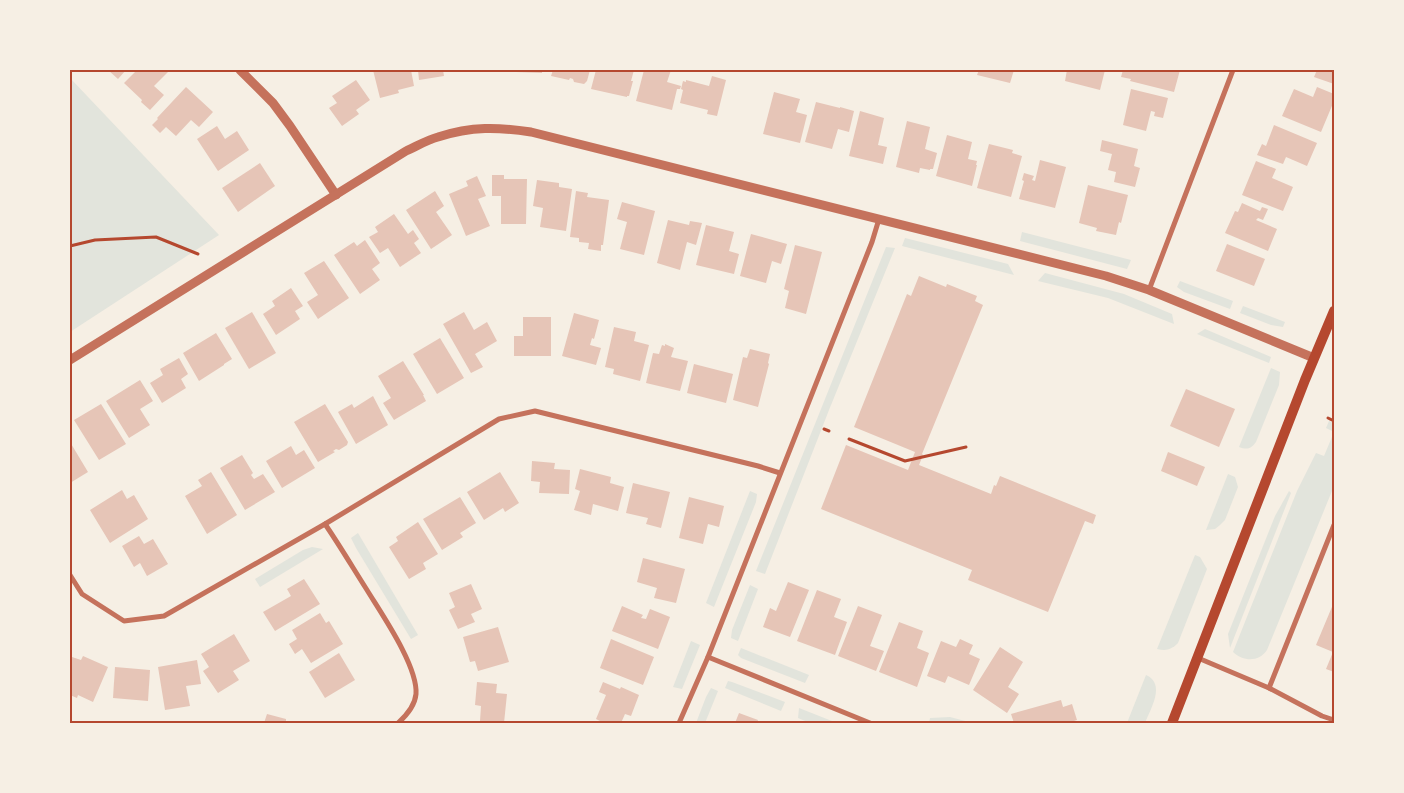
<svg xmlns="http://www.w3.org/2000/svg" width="1404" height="793" font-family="Jost,sans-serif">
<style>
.green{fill:#e2e4dc}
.building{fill:#e6c5b7}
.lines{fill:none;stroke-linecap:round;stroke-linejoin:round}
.path{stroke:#b5482f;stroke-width:3}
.minor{stroke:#c5725c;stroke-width:5}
.tertiary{stroke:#c5725c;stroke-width:9}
.secondary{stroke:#b5482f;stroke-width:10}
.neatline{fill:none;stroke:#b5482f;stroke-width:2}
</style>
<rect width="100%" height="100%" fill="#f6efe4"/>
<g class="green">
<polygon points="70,78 219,235 70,332"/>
<polygon points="1022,232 1131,260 1127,269 1020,241"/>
<polygon points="905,238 1008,264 1014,275 902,246"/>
<polygon points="886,247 895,248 829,410 765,574 756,571"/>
<polygon points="1045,273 1124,294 1172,314 1174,324 1108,298 1038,281"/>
<polygon points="1180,281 1233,301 1230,309 1184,292 1177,287"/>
<polygon points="1243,306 1285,322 1283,327 1271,325 1240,313"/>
<polygon points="1205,329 1271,357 1269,363 1197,334"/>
<path d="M 1271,368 L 1280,372 L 1279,385 L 1256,442 C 1251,449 1247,450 1239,447 Z"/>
<path d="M 1329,421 L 1334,423 L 1334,486 L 1267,650 C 1259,662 1244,662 1233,652 L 1297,491 L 1316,453 L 1324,456 L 1334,432 L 1326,428 Z"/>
<polygon points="1228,474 1235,477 1238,487 1225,520 1220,525 1215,529 1206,530"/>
<polygon points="750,491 757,494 756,502 714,607 706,603"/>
<polygon points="1289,491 1291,493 1230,648 1228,634 1275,516"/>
<polygon points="358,533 418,635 411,639 356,548 351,538"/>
<polygon points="312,547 323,549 260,587 255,579 303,550"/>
<path d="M 1195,555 L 1200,557 L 1207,569 L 1178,643 C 1171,650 1166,651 1157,649 Z"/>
<polygon points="750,585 758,589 738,641 731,638 732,630"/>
<polygon points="691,641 700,645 682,689 673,687"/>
<polygon points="741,648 809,675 805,683 741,658 738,655"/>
<path d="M 1146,675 C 1166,684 1151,708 1145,723 L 1127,723 Z"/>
<polygon points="728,681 732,682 785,702 781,711 725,688"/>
<polygon points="711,688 718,691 705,723 696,723 706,697"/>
<polygon points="799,708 837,723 810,723 798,718"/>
<polygon points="950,717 969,722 929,723 930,718"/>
</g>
<g class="building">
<polygon points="108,70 126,70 118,79"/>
<polygon points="137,70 170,70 154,86 164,95 150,110 141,102 142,100 124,83"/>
<polygon points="373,70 411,70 414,86 398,90 399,93 380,98"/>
<polygon points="418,70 443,70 444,76 419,80"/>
<polygon points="516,70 542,70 542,73 516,72"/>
<polygon points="553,70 590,70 587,81 584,84 574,82 573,79 570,78 569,80 551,76"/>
<polygon points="596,70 634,70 631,81 633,81 629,96 627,96 627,97 591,89"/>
<polygon points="644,70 671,70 667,82 681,86 680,89 677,89 672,110 636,101"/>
<polygon points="979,70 1014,70 1010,83 977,75"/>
<polygon points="1067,70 1105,70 1100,90 1065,81"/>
<polygon points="1123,70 1180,70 1174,92 1130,81 1131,79 1121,77"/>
<polygon points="1317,70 1334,70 1334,84 1314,77"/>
<polygon points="712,76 726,80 717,116 707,114 708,110 680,103 683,90 681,89 683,81 686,82 686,80 709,86"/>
<polygon points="356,80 370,100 356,110 359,114 342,126 329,108 337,103 332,96"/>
<polygon points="186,87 213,112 199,127 191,120 176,136 166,127 160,133 152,125 158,119 157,118"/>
<polygon points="1317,87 1334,94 1334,101 1321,132 1282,116 1294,89 1313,97"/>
<polygon points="1131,89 1168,98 1163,118 1154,116 1155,112 1151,111 1146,131 1123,125"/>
<polygon points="774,92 800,99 796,112 807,115 800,143 763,134"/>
<polygon points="816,102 840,108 840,107 854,111 849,132 838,129 832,149 805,142"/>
<polygon points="860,111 884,118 878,145 887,147 883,164 849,156"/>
<polygon points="907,121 930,127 925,149 937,153 933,169 930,169 930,170 920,168 919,173 896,167"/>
<polygon points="1274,125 1317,143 1307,166 1286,157 1283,164 1257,155 1262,144 1266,146"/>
<polygon points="217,126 225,139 237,131 249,150 218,171 197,139"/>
<polygon points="947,135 972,142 968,159 977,161 976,165 977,165 972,186 936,176"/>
<polygon points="1102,140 1138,149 1134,166 1140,168 1135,187 1114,182 1116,172 1108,170 1112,154 1100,151"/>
<polygon points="989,144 1013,150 1012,153 1022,156 1011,197 977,188"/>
<polygon points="1040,160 1066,167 1055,208 1019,199 1024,181 1022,180 1024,173 1034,176 1032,180 1035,181"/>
<polygon points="1256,161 1276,169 1272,178 1293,187 1283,211 1242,195"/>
<polygon points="260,163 275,186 238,212 222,188"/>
<polygon points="492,175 504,175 504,179 527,179 526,224 501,224 501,196 492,196"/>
<polygon points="477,176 486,196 478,199 490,226 466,236 449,194 468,186 466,181"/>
<polygon points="537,180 559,183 559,187 572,189 566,231 540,227 543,208 533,206"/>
<polygon points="1088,185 1128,195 1121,223 1119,222 1116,235 1096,231 1097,228 1079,223"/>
<polygon points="435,191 444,206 436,212 452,235 431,249 406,210"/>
<polygon points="576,191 588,193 587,197 609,200 603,245 601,245 601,251 588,249 589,243 579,242 579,238 570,237"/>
<polygon points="622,202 655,211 644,255 620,249 627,222 617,219"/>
<polygon points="1242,203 1260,211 1262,207 1268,209 1263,220 1258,218 1256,220 1277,229 1268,251 1225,233 1235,211 1238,212"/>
<polygon points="394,214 408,234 413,230 419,239 414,243 421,253 400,267 388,248 380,253 369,237 378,232 375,227"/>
<polygon points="668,220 689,225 690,221 702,223 696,245 687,242 680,270 657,263"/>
<polygon points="706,225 734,232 729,251 739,254 734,274 696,265"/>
<polygon points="751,234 787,244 781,264 772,261 766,283 740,276"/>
<polygon points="365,240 380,263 372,269 380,280 360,294 334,255 354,242 357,246"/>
<polygon points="1227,244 1265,259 1254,286 1216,271"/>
<polygon points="795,245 822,252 806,314 785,308 789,291 784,289"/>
<polygon points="324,261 349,298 318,319 307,302 318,295 304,273"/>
<polygon points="919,276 946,287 947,284 977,296 975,301 983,305 922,454 923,455 919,465 991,494 994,485 996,486 1000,476 1096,515 1093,524 1085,521 1048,612 968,580 972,570 821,509 846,445 908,470 915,452 854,427 907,294 911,296"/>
<polygon points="291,288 303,306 295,311 300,319 276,335 263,314 275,306 272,301"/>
<polygon points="252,312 276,353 249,369 225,328"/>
<polygon points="464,312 474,330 487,322 497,341 475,354 483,367 471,373 443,324"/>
<polygon points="574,313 599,320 594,339 592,338 590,345 601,348 596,365 562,356"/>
<polygon points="523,317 551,317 551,356 514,356 514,336 523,336"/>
<polygon points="614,327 636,332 634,341 649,345 640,381 613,374 614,369 605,367"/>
<polygon points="216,333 232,359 224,364 224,365 199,381 183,353"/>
<polygon points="440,338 464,378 437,394 413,354"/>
<polygon points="665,344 674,348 671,357 688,361 680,391 646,383 653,353 659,354 662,345 665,346"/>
<polygon points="750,349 770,354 768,363 769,364 758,407 733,400 743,357 747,358"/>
<polygon points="179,358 188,374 181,379 186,388 162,403 150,383 163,375 160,369"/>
<polygon points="403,361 424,395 423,395 426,401 394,420 383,403 391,398 378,376"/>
<polygon points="694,364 733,374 726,403 687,393"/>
<polygon points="140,380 153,401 140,409 150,425 129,438 106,401"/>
<polygon points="1186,389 1235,409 1219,447 1170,426"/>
<polygon points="373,396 388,425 356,444 338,412 352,404 354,408"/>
<polygon points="101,404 126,444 99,460 74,420"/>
<polygon points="325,404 348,442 347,445 339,450 336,449 333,451 335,452 318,462 294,422"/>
<polygon points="70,442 88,472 70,483"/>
<polygon points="291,446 296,455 304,450 315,468 282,488 266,461"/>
<polygon points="1168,452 1205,467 1197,486 1161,471"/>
<polygon points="242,455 253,473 251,475 254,479 263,474 275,492 245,510 220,468"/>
<polygon points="532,461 555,463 554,469 570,470 569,494 539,493 540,482 531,481"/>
<polygon points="580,469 611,477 610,483 624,487 618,511 593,504 591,515 574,510 580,491 575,489"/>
<polygon points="211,472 237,515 207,534 185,496 202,486 198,480"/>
<polygon points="500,472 519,503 505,512 503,508 484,520 467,492"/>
<polygon points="633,483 670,492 661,528 646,524 648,518 626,513"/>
<polygon points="122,490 127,499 134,495 148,519 110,543 90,510"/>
<polygon points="460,497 476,523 460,533 463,537 442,550 423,519"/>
<polygon points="689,497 724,506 719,527 708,524 703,544 679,538"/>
<polygon points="418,522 438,554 423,563 426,569 409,579 389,547 398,541 396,537"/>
<polygon points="139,536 144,544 153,539 168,564 147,576 140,563 134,567 122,546"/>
<polygon points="643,558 685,569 676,603 654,598 657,588 637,582"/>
<polygon points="304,579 320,604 275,631 263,612 291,596 287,589"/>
<polygon points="788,582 809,590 790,637 763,627 770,608 776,611"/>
<polygon points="471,584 482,609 471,614 475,622 458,629 449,610 455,607 449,593"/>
<polygon points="817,590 841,599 834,617 847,622 835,655 797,641"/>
<polygon points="1334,602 1334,672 1326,669 1333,652 1316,645"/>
<polygon points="622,606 643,615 641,618 646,619 650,609 670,617 658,649 612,631"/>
<polygon points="858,606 882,615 870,646 884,651 876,671 838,656"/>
<polygon points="320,613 326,623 329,621 343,644 311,663 302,649 295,654 289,644 297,639 292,630"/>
<polygon points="899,622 923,631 917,648 929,653 917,687 879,672"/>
<polygon points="498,627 509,662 478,671 475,661 470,662 463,637"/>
<polygon points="234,634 250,661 233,671 239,680 218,693 203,671 209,667 201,654"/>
<polygon points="611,639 654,657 643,685 600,668"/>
<polygon points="960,639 973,645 969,654 980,659 969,685 948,676 945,683 927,676 941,641 956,647"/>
<polygon points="1000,647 1023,662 1008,687 1019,694 1007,713 973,690"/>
<polygon points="339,653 355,680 325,698 309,672"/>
<polygon points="83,656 108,667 93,702 78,695 77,698 70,695 70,661 72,657 81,660"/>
<polygon points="197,660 201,684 186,686 190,706 165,710 158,667"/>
<polygon points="115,667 150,670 148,701 113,698"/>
<polygon points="477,682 497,684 496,693 507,694 504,723 480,721 481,706 475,705"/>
<polygon points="603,682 620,689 621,687 639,695 631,716 625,714 621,723 604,723 596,719 606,695 599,692"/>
<polygon points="1061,700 1063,707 1072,704 1077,720 1068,723 1014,723 1011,714"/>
<polygon points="739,713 758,720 757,723 735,723"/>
<polygon points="267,714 286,719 286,723 264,723"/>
</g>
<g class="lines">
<g class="path">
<polyline points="70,246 95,240 156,237 198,254"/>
<polyline points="1328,418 1334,421"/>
<polyline points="824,429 829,431"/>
<polyline points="849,439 905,461 966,447"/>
</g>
<g class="minor">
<polyline points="1149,290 1233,70"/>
<path d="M 325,524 C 340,546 353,568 367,590 C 381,613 418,666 416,694 C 415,705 407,715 398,723"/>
<polyline points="70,575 82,594 124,621 164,616 325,524 499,419 535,411 758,466 780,473"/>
<polyline points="708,657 870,723"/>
<polyline points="1198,658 1269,688 1322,716 1334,720"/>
<polyline points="1269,688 1334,525"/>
<polyline points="679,723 708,657 872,242 879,219"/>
</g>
<g class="tertiary">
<polyline points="240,70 273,103 290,126 336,195"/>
<path d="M 70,360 L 406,151 C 417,146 427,140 438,137 C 472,126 498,127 531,132 L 1106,276 L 1149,290 L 1314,358"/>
</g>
<polyline class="secondary" points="1172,723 1305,380 1334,311"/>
</g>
<rect width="1404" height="793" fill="none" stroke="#f6efe4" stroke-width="142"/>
<rect x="71" y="71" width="1262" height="651" class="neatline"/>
</svg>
